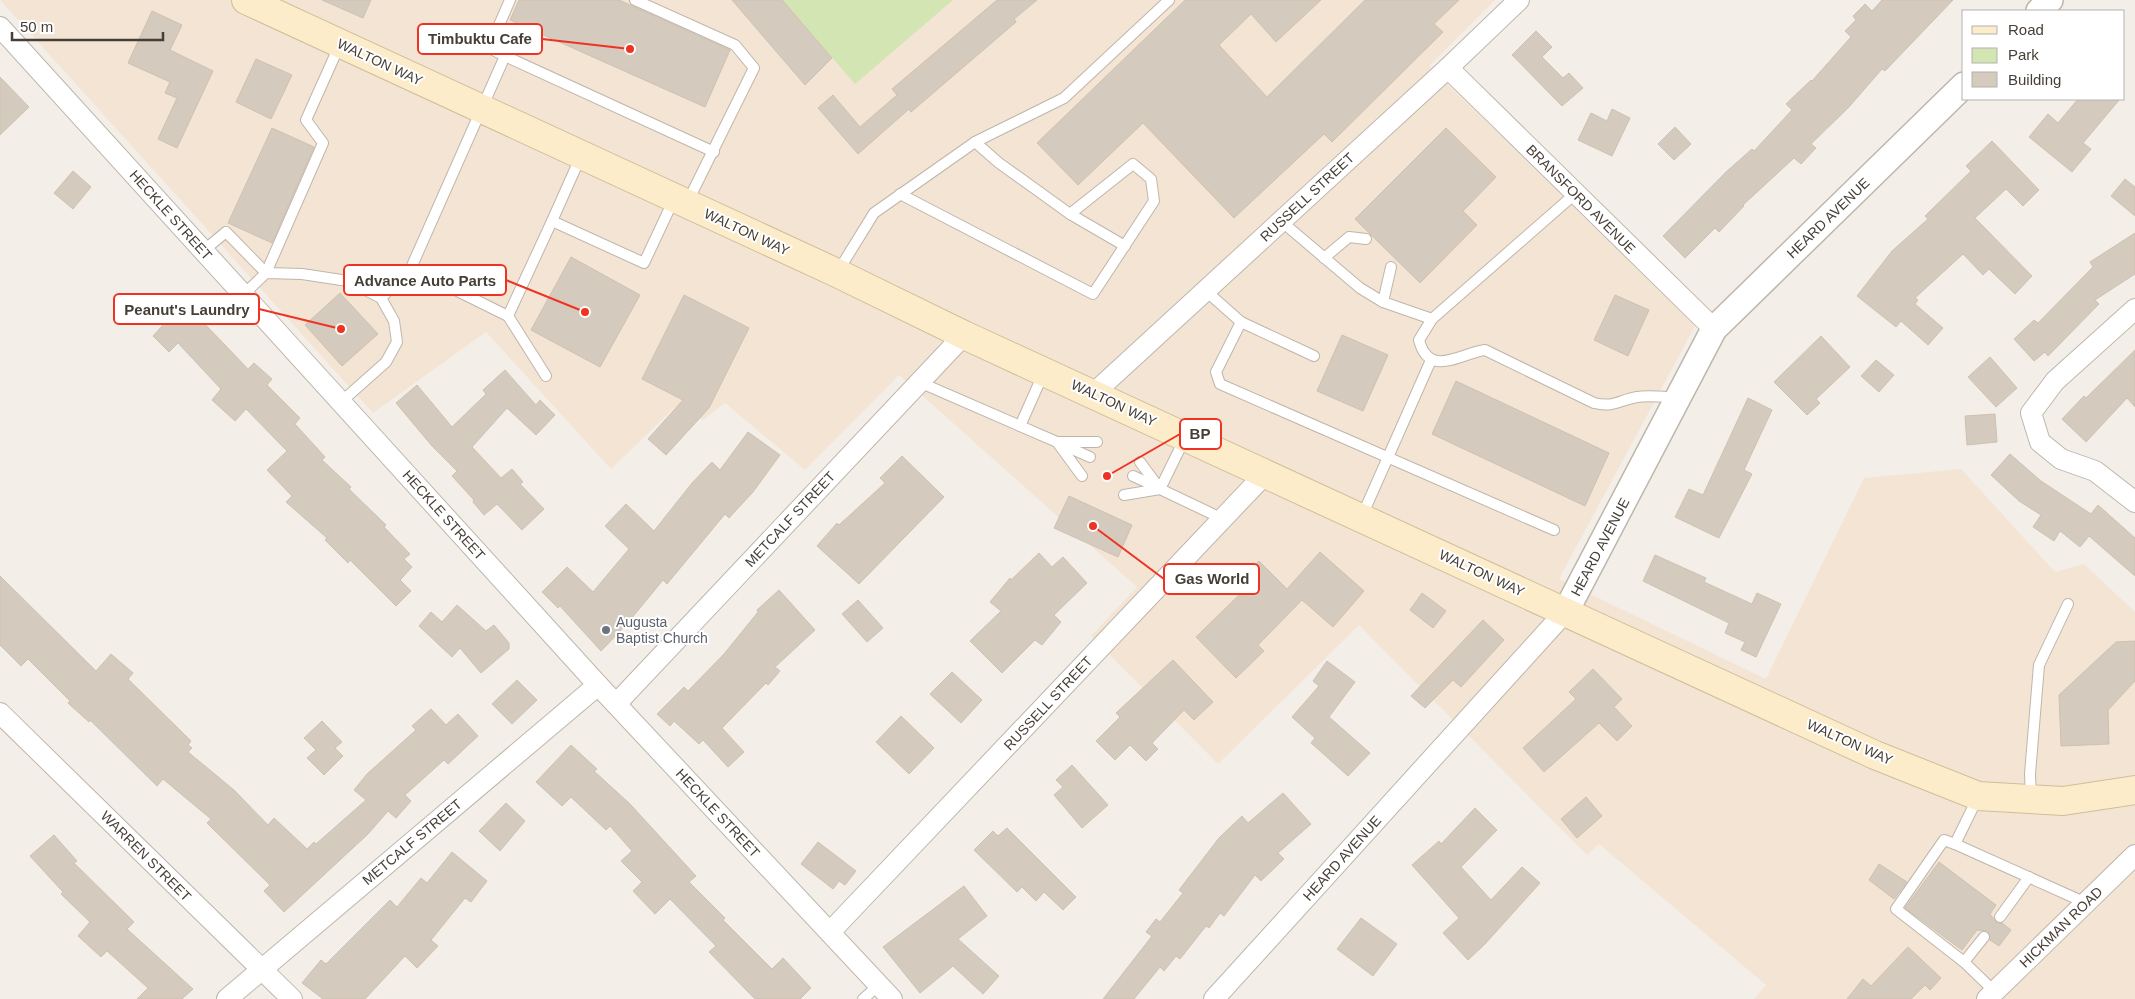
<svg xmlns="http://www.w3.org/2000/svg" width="2135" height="999" font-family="Helvetica,sans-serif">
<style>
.commercial{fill:#f4e4d4}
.green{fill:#d2e5b3}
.building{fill:#d4cabe;stroke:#cec1b1}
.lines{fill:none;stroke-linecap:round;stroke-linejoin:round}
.service-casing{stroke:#beb6ab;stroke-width:12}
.minor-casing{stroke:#beb6ab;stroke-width:22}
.tertiary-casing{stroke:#beb6ab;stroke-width:28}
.secondary-casing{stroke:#d0be99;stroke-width:30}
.service{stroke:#fff;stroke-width:10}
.minor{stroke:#fff;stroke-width:20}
.tertiary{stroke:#fff;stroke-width:25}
.secondary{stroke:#fcecc9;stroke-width:28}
.worship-dot{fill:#6b7280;stroke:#fff;stroke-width:2}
.labels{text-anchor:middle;stroke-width:4;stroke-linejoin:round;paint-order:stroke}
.street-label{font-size:14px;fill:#463f37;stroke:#fff}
.worship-label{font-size:14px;fill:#5b616d;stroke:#fff;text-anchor:start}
.leader{fill:none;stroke:#ee3323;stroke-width:2}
.callout-dot{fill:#ee3323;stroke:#fff;stroke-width:2}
.callout{fill:#fff;stroke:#ee3323;stroke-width:2}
.callout-label{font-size:15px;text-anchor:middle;font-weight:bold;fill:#463f37}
</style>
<rect width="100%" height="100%" fill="#f3efe8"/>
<polygon class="commercial" points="0,0 1495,0 1429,66 1695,326 1559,579 1766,679 1864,478 1961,469 2055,572 2084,564 2135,612 2135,999 1754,999 1766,985 1599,844 1587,855 1359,625 1218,764 1091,636 1137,587 899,375 805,470 725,403 703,420 675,407 611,469 486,332 373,413"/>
<polygon class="green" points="782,0 953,0 855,84"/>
<g class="building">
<polygon points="322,0 371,0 363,18"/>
<polygon points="519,0 619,0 730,50 705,107 510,20"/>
<polygon points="732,0 782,0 832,58 805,85"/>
<polygon points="997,0 1037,0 1014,19 1016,22 911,112 909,109 858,154 818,108 833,95 860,127 897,95 892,89"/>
<polygon points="1185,0 1321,0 1276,42 1251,14 1219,45 1267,97 1365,0 1459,0 1434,24 1443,32 1332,142 1324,134 1234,218 1143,123 1078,185 1037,143"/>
<polygon points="1882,0 1953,0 1885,71 1882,69 1849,107 1811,144 1816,148 1801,164 1794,158 1743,205 1744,206 1719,232 1715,228 1685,258 1663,236 1726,172 1752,149 1754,151 1792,110 1786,104 1811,80 1812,81 1851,37 1845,31 1856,20 1853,16 1865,4 1872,11"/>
<polygon points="152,11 182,25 170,50 213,71 177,148 158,139 177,98 165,93 170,82 128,63"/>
<polygon points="1536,31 1552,47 1542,57 1563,78 1569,73 1583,88 1562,106 1512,55"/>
<polygon points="256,59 292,75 271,119 236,102"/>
<polygon points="0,77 29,107 0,135"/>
<polygon points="2078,99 2120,99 2083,143 2091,149 2072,172 2029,137 2048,114 2058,123"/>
<polygon points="1612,109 1630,118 1612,156 1578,140 1591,113 1607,121"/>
<polygon points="1675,127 1691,144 1674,160 1658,144"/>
<polygon points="272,128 314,147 272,243 228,223"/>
<polygon points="1446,128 1496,177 1463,211 1477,225 1420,283 1355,219"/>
<polygon points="1992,141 2039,190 2023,206 2006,189 1975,218 2032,276 2015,294 1989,269 1983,275 1963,254 1915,298 1918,300 1915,304 1943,328 1928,345 1901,321 1896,327 1857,296 1892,251 1928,219 1925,216 1971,171 1966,166"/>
<polygon points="73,171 91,187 73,209 54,193"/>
<polygon points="2125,179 2135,187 2135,216 2111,196"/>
<polygon points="2135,233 2135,274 2095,300 2099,304 2048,356 2045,352 2034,361 2014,339 2034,320 2038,323 2093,267 2090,262"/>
<polygon points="571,257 640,295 600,367 531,330"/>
<polygon points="340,293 378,334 342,366 305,325"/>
<polygon points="181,295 204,318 201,320 248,369 254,363 272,379 267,385 300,418 295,424 325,457 322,460 351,487 349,489 386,525 384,527 410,554 404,559 412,567 400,580 411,591 396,606 350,560 348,563 325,540 327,538 286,502 292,496 267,470 287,451 246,409 235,421 212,400 221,389 178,343 169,352 153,336 163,325 157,319"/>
<polygon points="684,295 749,328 709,408 666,455 648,439 683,400 642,379"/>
<polygon points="1615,295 1649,310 1628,356 1594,340"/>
<polygon points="1342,335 1388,355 1363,411 1317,391"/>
<polygon points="1821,336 1850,367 1816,399 1820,403 1807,415 1774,382"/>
<polygon points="2135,350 2135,407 2127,398 2086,442 2062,419 2084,396 2086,398"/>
<polygon points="1990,357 2017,388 1996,407 1968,377"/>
<polygon points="1876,360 1894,375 1879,392 1861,376"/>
<polygon points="505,370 536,405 540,400 555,415 536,435 507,408 472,447 501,478 512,469 523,482 520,484 544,509 522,530 497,504 484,515 473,502 474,500 452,476 457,471 432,446 396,403 417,385 452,427 486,394 483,390"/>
<polygon points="1456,381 1609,453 1585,506 1432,434"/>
<polygon points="1748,398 1772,410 1744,470 1752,474 1719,538 1675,517 1689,489 1703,495"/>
<polygon points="1995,414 1997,442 1967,445 1965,416"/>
<polygon points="748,432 780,455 753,492 729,518 725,514 667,584 663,580 626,625 601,651 560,606 558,608 542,592 567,567 593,592 629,549 605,526 626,504 654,531 692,483 712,462 720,470"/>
<polygon points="2010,454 2041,481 2091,514 2098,505 2135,538 2135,576 2089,536 2080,547 2060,531 2054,541 2033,527 2041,515 2019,501 1991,475"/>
<polygon points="902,456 944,497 859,584 817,546 837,523 839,525 885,483 880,478"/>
<polygon points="1069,496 1132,525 1118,557 1054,528"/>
<polygon points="1320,552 1364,591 1333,627 1302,600 1258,645 1264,651 1236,678 1196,637 1239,595 1232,588 1259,561 1287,589"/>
<polygon points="1039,553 1052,567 1063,557 1087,583 1054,615 1061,622 1042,645 1035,640 1002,673 970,641 1001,611 990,602 1010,578 1011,580"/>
<polygon points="1655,555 1706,578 1704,582 1752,604 1757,593 1781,604 1756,657 1741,650 1745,642 1725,633 1729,623 1643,581"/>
<polygon points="0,576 96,671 111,654 133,673 128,679 191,741 188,745 192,748 188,752 234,790 268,825 274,818 307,849 314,842 316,844 366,800 354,790 367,774 416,730 412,726 431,709 446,725 458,714 478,736 448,764 444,760 405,795 411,801 396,818 388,811 368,834 284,912 264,891 270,885 207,823 211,819 163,779 157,786 90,720 89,722 68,703 70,701 28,659 21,666 0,645"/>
<polygon points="779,590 815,630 775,667 780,671 768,685 766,683 722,728 744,752 728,767 703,740 699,744 674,721 670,726 657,714 684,687 688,691 724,654 758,612 757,610"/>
<polygon points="1422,593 1446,611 1433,628 1410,610"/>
<polygon points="858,600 883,628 867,642 842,614"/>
<polygon points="457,605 486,631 494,625 509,643 509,649 481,673 460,648 452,657 419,626 431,612 442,622"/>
<polygon points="1483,620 1504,640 1461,687 1453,680 1425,708 1411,696"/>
<polygon points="2135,641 2135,681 2108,710 2109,744 2061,746 2059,695 2116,642"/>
<polygon points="1173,660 1213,702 1194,720 1184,710 1152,743 1158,749 1146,761 1130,745 1115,760 1096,741 1120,717 1116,713"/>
<polygon points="1327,661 1355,682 1329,717 1370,753 1348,776 1311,743 1315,738 1292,717 1319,686 1313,681"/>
<polygon points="1593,669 1622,699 1614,707 1632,726 1617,741 1599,723 1544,772 1523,748 1576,699 1569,692"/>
<polygon points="952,672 982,700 961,723 930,694"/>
<polygon points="517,680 537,700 512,724 492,704"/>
<polygon points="901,716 934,748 909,774 876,742"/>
<polygon points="322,721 342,742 335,748 343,756 324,775 307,758 316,750 304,738"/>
<polygon points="571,745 597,769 594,771 630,804 696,876 689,882 725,918 723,920 772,969 783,958 811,988 800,999 755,999 709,952 716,946 670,899 655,914 633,891 642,882 621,861 632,851 610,826 606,830 571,797 562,806 536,782"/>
<polygon points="1072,765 1108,805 1082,828 1054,795 1063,787 1056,780"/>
<polygon points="1283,793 1311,824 1278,853 1284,859 1261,881 1255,875 1224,916 1220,913 1209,928 1206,926 1180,959 1176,956 1164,971 1160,967 1134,999 1103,999 1152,936 1146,932 1156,919 1160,922 1183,893 1179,890 1219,838 1242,816 1248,823"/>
<polygon points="1586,797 1602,816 1577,838 1561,819"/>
<polygon points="506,803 525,821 500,851 479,831"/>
<polygon points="1475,808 1497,830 1461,867 1491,900 1522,867 1540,883 1485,944 1468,960 1443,933 1459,918 1412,865 1439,841 1441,844"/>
<polygon points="1007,828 1076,897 1063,910 1044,892 1036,901 1022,887 1017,892 974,850 993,831 998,836"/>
<polygon points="54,835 77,861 74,863 134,922 127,929 193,989 182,999 137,999 148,988 107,951 101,957 78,936 90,922 61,894 63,892 30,856"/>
<polygon points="818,842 856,871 845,885 839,881 833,889 801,864"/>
<polygon points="452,852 487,881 471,902 465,898 431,940 438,946 417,968 405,956 365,999 323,999 302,983 321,960 326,964 390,900 397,907 421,878 427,883"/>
<polygon points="1939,862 1996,905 1990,914 1996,922 2002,923 2011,930 1999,946 1990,940 1988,931 1977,930 1962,950 1905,908"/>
<polygon points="1879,864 1907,882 1894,899 1869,880"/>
<polygon points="964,886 987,916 958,939 999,976 983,994 953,966 920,993 883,947"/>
<polygon points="1361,918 1397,944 1373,976 1337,949"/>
<polygon points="1908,947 1941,978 1930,990 1925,985 1911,999 1847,999 1863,979 1871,986"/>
</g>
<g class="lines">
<g class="service-casing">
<g id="service">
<polyline points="635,0 735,45 754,68 687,203"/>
<polyline points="505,56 714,152"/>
<polyline points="581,156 552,221 644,263 674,199"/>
<polyline points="900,194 1093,294 1154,201 1151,179 1133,164 1070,214 999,163 975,142"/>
<polyline points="1070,214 1125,246"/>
<path d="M 1281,221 L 1360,288 L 1383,302 L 1432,319 L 1419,340 C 1429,379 1461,353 1485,350 L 1594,403 C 1614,408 1619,400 1637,397 C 1650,395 1664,397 1677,398"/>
<polyline points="203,251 226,232 266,273 323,143 306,120 340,44"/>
<polyline points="1324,258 1349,237 1366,239"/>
<polyline points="411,268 508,316 546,376"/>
<polyline points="837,273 874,213 975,142 1064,98 1169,0"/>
<polyline points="1206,291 1241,322"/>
<polyline points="243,295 266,273 302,274 348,281 381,298 394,321 397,342 386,362 341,402"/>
<polyline points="381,298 411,268 505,56 489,48 510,0"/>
<polyline points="1383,302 1391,267"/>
<polyline points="508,316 552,221"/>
<polyline points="1432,319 1576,193"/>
<polyline points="1314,356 1241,322 1216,372 1220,384 1554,530"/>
<polyline points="919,382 1057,442 1082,476"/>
<polyline points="1020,426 1044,372"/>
<polyline points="1057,442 1097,442"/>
<polyline points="1061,444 1090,457"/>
<polyline points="1140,462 1160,489"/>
<polyline points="1133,476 1157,487"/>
<polyline points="1160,489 1185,438"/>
<polyline points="1124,495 1160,489 1223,519"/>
<polyline points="1362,516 1431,360"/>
<polyline points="1978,797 1955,844 2086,903"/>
<polyline points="2031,798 2030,774 2039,665 2068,604"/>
<polyline points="1955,844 1944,840 1896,909 1964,962 1984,937"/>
<polyline points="2000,917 2029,877"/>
<polyline points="1964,962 1994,991"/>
<polyline points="863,999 879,985"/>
</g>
</g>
<g class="minor-casing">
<g id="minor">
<polyline points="0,27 598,685 892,999"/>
<polyline points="1448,68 1714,329"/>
<polyline points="2135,309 2055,381 2031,413 2040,442 2061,459 2095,471 2135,502"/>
<polyline points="1094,393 1448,68 1519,0"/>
<polyline points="616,704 964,335"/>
<polyline points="0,713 292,999"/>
<polyline points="830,932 1266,473"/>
<polyline points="227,999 598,685"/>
<polyline points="1214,999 1566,611"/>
<polyline points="1987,999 2135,855"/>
</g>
</g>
<g class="tertiary-casing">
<g id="tertiary">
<polyline points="2039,11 2050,0"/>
<polyline points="1566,611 1714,329 1964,85"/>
</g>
</g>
<g class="secondary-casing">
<polyline id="secondary" points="246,0 837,273 964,335 1875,755 1978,796 2063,801 2135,790"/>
</g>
<use href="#service" class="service"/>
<use href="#minor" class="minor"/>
<use href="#tertiary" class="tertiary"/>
<use href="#secondary" class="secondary"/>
</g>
<circle class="worship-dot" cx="606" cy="630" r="5"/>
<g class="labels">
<g class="street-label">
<text transform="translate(380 62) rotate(25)" y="5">WALTON WAY</text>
<text transform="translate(1307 197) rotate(-43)" y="5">RUSSELL STREET</text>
<text transform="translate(1581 199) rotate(45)" y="5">BRANSFORD AVENUE</text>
<text transform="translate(171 215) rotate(48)" y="5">HECKLE STREET</text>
<text transform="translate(1828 218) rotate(-44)" y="5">HEARD AVENUE</text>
<text transform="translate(747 232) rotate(25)" y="5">WALTON WAY</text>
<text transform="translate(1114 403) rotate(25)" y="5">WALTON WAY</text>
<text transform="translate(444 515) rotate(48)" y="5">HECKLE STREET</text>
<text transform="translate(790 519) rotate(-47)" y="5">METCALF STREET</text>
<text transform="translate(1600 547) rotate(-62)" y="5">HEARD AVENUE</text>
<text transform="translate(1482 573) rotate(25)" y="5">WALTON WAY</text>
<text transform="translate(1048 703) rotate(-47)" y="5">RUSSELL STREET</text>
<text transform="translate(1850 742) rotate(24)" y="5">WALTON WAY</text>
<text transform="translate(718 813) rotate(47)" y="5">HECKLE STREET</text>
<text transform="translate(412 842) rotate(-40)" y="5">METCALF STREET</text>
<text transform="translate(146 856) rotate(45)" y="5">WARREN STREET</text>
<text transform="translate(1342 858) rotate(-48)" y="5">HEARD AVENUE</text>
<text transform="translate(2061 927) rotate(-44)" y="5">HICKMAN ROAD</text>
</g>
<g class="worship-label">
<text x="616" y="627">Augusta<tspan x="616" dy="16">Baptist Church</tspan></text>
</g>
</g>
<path class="leader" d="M630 49L542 39M585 312L506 280M341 329L259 309M1107 476L1180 434M1093 526L1164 579"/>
<g class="callout-dot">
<circle cx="630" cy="49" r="5"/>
<circle cx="585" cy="312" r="5"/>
<circle cx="341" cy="329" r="5"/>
<circle cx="1107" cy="476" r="5"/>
<circle cx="1093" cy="526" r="5"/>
</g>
<g class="callout">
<rect x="418" y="24" width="124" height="30" rx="5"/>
<rect x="344" y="265" width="162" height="30" rx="5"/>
<rect x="114" y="294" width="145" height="30" rx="5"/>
<rect x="1180" y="419" width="41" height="30" rx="5"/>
<rect x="1164" y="564" width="95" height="30" rx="5"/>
</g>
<g class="callout-label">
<text x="480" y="44">Timbuktu Cafe</text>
<text x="425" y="286">Advance Auto Parts</text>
<text x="187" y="315">Peanut's Laundry</text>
<text x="1200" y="439">BP</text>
<text x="1212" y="584">Gas World</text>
</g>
<rect x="1962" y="10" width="162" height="90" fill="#ffffff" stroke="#b5b2af"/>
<rect x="1972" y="26" width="25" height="8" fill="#fcecc9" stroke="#b5b2af"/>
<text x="2008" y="35" font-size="15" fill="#463f37">Road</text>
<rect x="1972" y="48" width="25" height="15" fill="#d2e5b3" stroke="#b5b2af"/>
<text x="2008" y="60" font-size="15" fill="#463f37">Park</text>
<rect x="1972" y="72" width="25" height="15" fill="#d4cabe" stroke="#b5b2af"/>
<text x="2008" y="85" font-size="15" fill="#463f37">Building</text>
<path d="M12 32v8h151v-8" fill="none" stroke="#463f37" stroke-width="2.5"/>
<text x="20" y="32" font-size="15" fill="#463f37" stroke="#ffffff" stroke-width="4" paint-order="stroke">50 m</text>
</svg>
